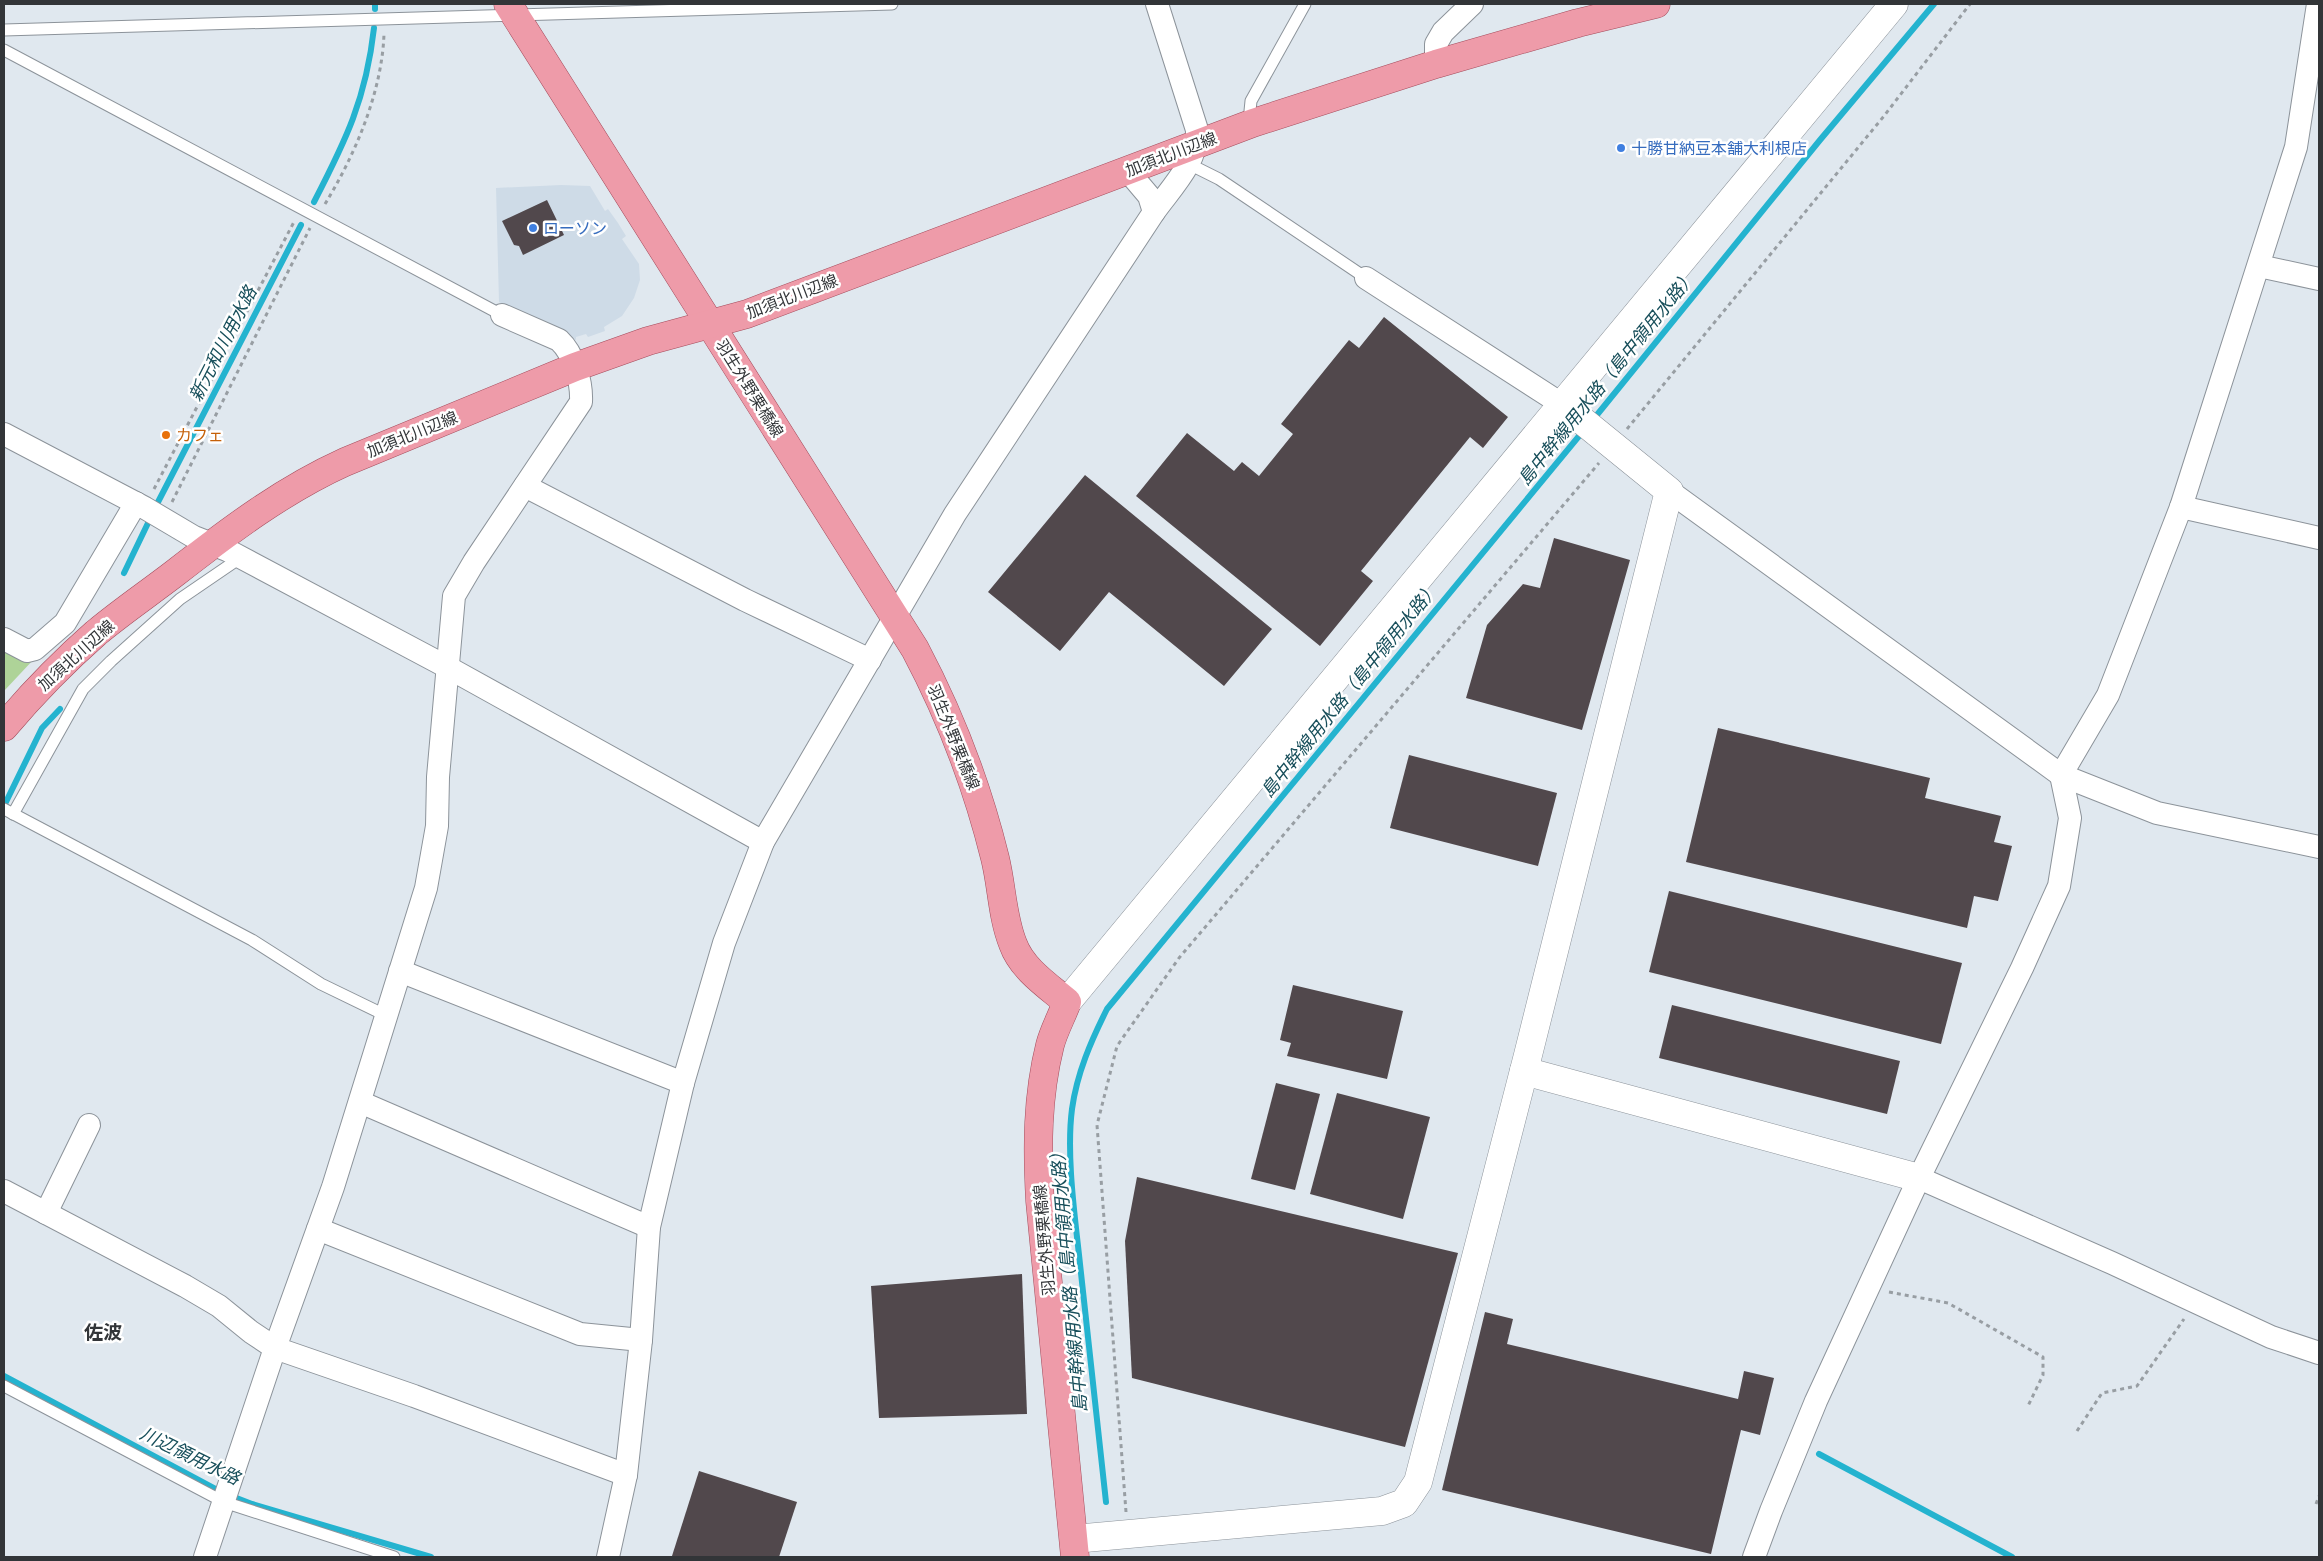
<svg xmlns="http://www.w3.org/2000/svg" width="2323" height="1561" font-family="'PT Serif','Noto Sans JP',serif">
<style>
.built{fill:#cedbe7}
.green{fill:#aed398}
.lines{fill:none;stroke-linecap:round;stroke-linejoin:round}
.stream{stroke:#24b3cf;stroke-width:6}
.building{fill:#51484c}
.lane-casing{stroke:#8c939a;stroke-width:13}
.street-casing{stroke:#8c939a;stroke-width:24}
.secondary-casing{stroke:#8c939a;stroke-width:29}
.primary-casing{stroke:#a44c5c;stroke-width:29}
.path{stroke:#989ea3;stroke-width:3;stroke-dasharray:4 4;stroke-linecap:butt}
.lane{stroke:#fff;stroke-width:11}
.street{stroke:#fff;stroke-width:22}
.secondary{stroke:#fff;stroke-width:28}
.primary{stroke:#ee9ba9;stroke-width:28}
.shop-dot{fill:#3f7fe0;stroke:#fff;stroke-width:2}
.food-dot{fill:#e8710a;stroke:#fff;stroke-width:2}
.labels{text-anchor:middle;stroke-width:5;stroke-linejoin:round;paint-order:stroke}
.shop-label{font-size:16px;fill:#366cbe;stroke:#fff;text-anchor:start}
.street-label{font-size:16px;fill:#323538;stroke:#fff}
.food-label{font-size:16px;fill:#c56008;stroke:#fff;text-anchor:start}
.water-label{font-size:18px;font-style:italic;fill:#184f5b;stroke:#fff}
.quarter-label{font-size:19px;font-weight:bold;fill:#323538;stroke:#fff}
</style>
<rect width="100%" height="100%" fill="#e0e8ef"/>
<polygon class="built" points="561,185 590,186 605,211 608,209 618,223 626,236 622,239 639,264 640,280 634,298 622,316 604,327 605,331 588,337 586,334 576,337 576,340 499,302 496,188"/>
<polygon class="green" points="4,648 34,659 4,691"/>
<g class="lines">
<g class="stream">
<polyline points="375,4 375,9"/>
<path d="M 314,202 C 346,140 366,99 374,28"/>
<polyline points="1592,421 1820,140 1934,4"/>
<polyline points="157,504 301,225"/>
<polyline points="124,573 149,521"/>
<polyline points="4,806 42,728 60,709"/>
<polyline points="4,1376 221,1492 252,1504 431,1557"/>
<polyline points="1819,1454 2012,1557"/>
<path d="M 1106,1502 C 1098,1422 1089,1343 1080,1264 C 1075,1217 1066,1155 1072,1109 C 1077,1073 1091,1041 1107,1009 L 1584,430"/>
</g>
</g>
<g class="building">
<polygon points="547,200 564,235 523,255 519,246 514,245 502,221"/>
<polygon points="1384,317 1508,417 1483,448 1470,437 1361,571 1373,581 1320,646 1136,496 1187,433 1234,471 1242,462 1259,476 1293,434 1281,424 1349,340 1359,348"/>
<polygon points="1085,475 1272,629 1224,686 1109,592 1060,651 988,592"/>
<polygon points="1554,538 1630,560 1582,730 1466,698 1487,625 1523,584 1540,588"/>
<polygon points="1718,728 1930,778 1925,798 2001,816 1994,842 2012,846 1998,901 1974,896 1967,928 1686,862"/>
<polygon points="1409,755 1557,793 1538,866 1390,828"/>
<polygon points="1669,891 1962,963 1941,1044 1649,972"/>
<polygon points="1293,985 1403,1011 1387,1079 1287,1056 1291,1043 1280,1040"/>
<polygon points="1672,1005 1900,1061 1887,1114 1659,1058"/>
<polygon points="1276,1083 1320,1094 1295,1190 1251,1179"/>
<polygon points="1337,1093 1430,1117 1403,1219 1310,1194"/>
<polygon points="1137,1177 1458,1253 1405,1447 1132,1378 1125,1241"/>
<polygon points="1022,1274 1027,1414 879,1418 871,1286"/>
<polygon points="1485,1312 1513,1319 1507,1344 1738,1399 1744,1371 1774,1378 1760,1435 1741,1430 1711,1554 1442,1490"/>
<polygon points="699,1471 797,1502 779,1557 672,1556"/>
</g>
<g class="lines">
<g class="lane-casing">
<g id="lane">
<polyline points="4,30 892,4"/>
<polyline points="4,50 502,315"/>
<polyline points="1253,123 1250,111 1251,101 1305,4"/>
<polyline points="1189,164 1219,179 1366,278"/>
<polyline points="4,809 252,940 321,984 387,1016"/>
<polyline points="13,814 83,689 111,661 180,599 240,558"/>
<polyline points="4,1386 224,1502 394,1557"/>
</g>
</g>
<g class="street-casing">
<g id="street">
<polyline points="1436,64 1436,44 1443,32 1472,4"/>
<polyline points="1127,170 1149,196 1154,212"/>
<polyline points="2259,266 2319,279"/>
<polyline points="1366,278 1563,405"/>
<polyline points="4,434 145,508 194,537 227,550 449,668 763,842"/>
<polyline points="525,486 745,600 870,660"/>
<polyline points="1669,491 2061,775 2157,813 2319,847"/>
<polyline points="2181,507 2319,538"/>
<polyline points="4,639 27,651 35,649 65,623 136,503"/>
<polyline points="400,971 683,1083"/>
<polyline points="360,1102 649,1227"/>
<polyline points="1919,1178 2112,1263 2271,1337 2319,1353"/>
<polyline points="4,1191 185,1286 219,1306 251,1332 275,1348 414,1396 626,1475"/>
<polyline points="46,1213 89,1125"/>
<polyline points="318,1229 580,1334 641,1340"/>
<path d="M 205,1557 L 275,1348 L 333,1187 L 426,888 L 437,826 L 438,777 L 454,596 L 474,562 L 581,402 C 582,382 574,354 559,340 L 502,315"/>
<path d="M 608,1557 L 626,1475 L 641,1340 L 649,1227 L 683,1083 L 724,943 L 763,842 L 955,514 L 1154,212 C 1171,188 1198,162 1197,130 L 1157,4"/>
<polyline points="1754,1557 1771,1511 1816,1401 1919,1178 2022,968 2059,886 2070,818 2061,775 2108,695 2181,507 2296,147 2318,4"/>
</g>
</g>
<g class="secondary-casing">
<g id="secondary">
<polyline points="1067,1002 1894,4"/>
<polyline points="1524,1071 1919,1178"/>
<polyline points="1074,1539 1382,1511 1404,1503 1418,1482 1528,1055 1669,491 1563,405"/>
</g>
</g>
<g class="primary-casing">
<g id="primary">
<path d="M 508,4 L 915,649 C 950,715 977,785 995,858 C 1002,886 1002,917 1013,944 C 1022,969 1048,986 1067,1002 C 1062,1016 1054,1030 1050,1045 C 1037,1097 1037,1148 1040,1201 L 1075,1557"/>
<path d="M 4,727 C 32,694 63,662 96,633 C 121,612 149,593 175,573 C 229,531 283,490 345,462 L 575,367 L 648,341 L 747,314 L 1253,123 L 1436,64 L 1578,23 L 1656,4"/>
</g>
</g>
<g class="path">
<path d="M 325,204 C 355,155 382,92 384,34"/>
<polyline points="1627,429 1884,116 1970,4"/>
<polyline points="154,489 295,220"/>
<polyline points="172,502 310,228"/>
<polyline points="1889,1292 1948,1303 2043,1357 2043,1375 2027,1408"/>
<polyline points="2077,1431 2102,1393 2137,1386 2184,1319"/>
<polyline points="2316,1504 2319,1496"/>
<polyline points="1126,1512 1097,1125 1117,1046 1179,958 1599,463"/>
</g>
<use href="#lane" class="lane"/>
<use href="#street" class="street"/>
<use href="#secondary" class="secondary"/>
<use href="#primary" class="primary"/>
</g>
<g class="shop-dot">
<circle cx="1621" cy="148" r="5"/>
<circle cx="533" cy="228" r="5"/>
</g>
<circle class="food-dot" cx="166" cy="435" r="5"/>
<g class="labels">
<g class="shop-label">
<text x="1631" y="154">十勝甘納豆本舗大利根店</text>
<text x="543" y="234">ローソン</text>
</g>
<g class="street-label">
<text transform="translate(1171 154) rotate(-21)" y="6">加須北川辺線</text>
<text transform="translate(792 296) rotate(-21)" y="6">加須北川辺線</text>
<text transform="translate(750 388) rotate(58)" y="6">羽生外野栗橋線</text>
<text transform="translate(412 434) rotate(-22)" y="6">加須北川辺線</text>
<text transform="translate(76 655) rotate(-42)" y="6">加須北川辺線</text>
<text transform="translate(954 737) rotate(68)" y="6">羽生外野栗橋線</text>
<text transform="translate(1044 1240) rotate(-95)" y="6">羽生外野栗橋線</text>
</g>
<g class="food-label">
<text x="176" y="441">カフェ</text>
</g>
<g class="water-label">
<text transform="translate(223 344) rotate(-63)" y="6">新元和川用水路</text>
<text transform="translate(1607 378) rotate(-51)" y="6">島中幹線用水路（島中領用水路）</text>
<text transform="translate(1350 690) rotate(-51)" y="6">島中幹線用水路（島中領用水路）</text>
<text transform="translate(1069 1278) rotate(-95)" y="6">島中幹線用水路（島中領用水路）</text>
<text transform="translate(190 1456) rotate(26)" y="6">川辺領用水路</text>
</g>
<g class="quarter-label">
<text x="103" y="1339">佐波</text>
</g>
</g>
<rect width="2323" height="1561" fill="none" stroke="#323538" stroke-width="10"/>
</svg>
